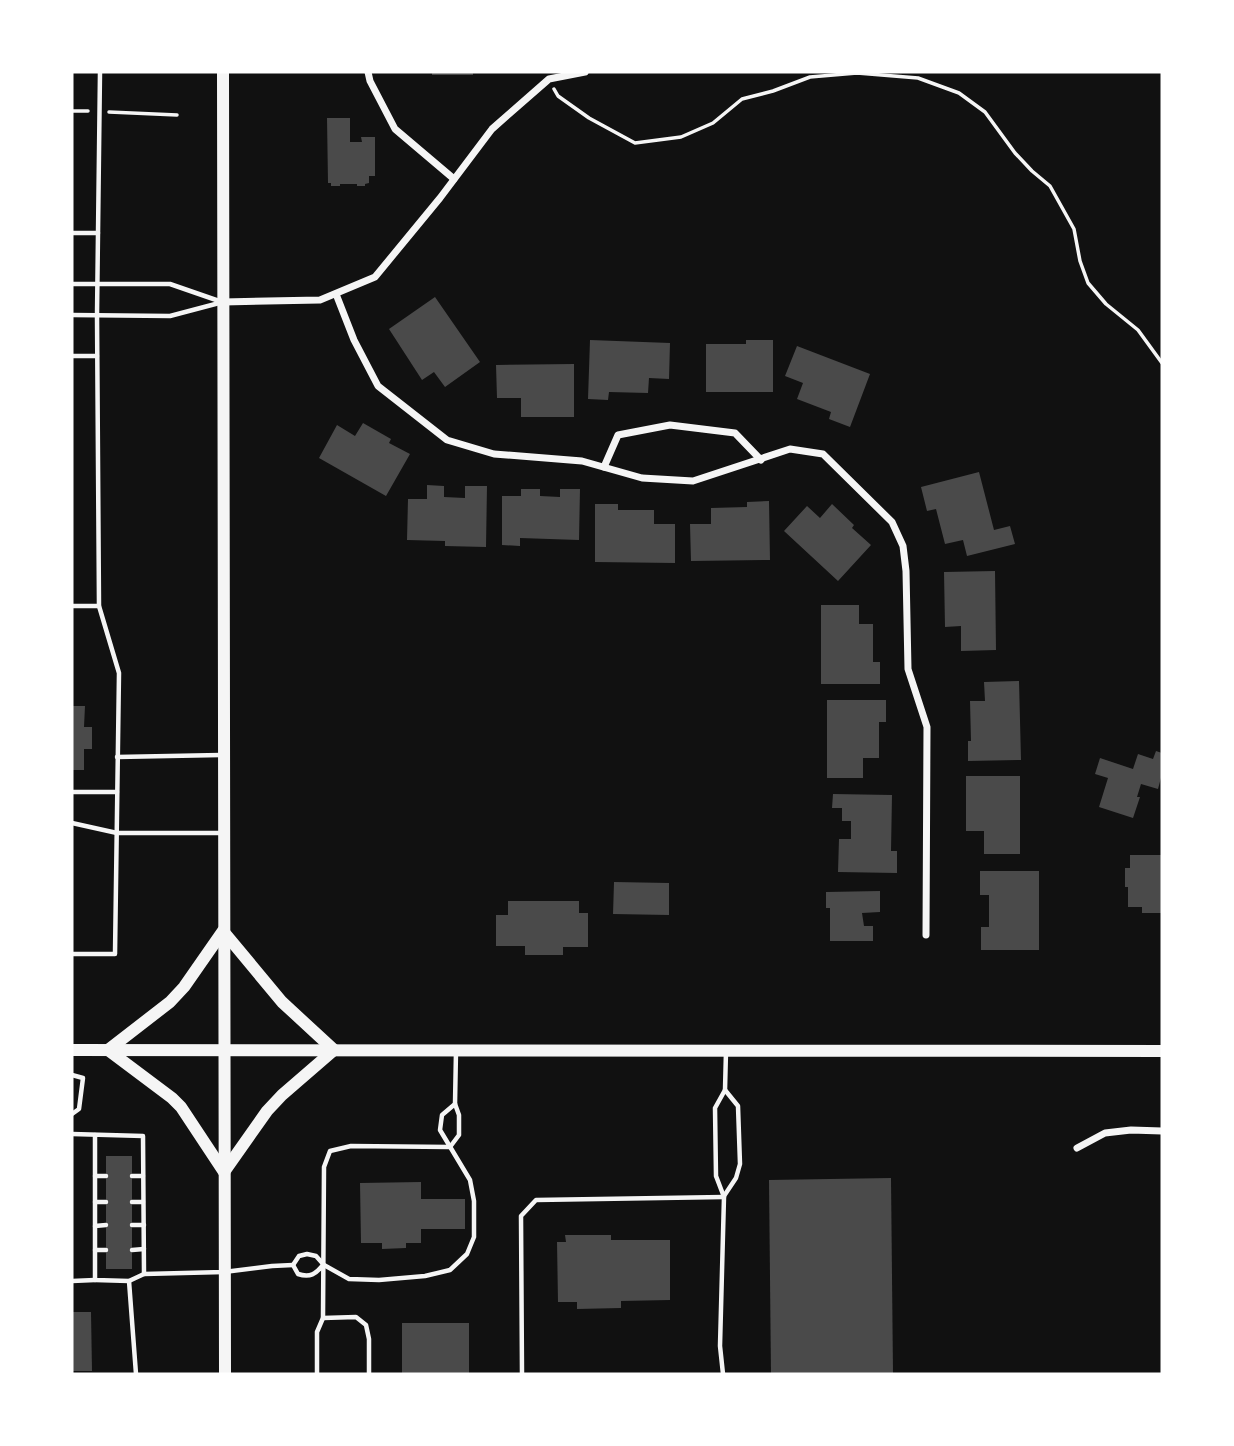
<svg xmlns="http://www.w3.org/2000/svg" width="1234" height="1446" font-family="'PT Sans Narrow',sans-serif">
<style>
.building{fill:#4a4a4a}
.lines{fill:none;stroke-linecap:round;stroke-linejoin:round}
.path{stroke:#f5f5f5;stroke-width:3.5}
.service{stroke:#f5f5f5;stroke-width:4.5}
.minor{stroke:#f5f5f5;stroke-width:7}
.secondary{stroke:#f5f5f5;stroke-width:12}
</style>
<rect width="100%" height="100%" fill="#111"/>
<g class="building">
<rect x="432" y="72" width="41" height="3"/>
<polygon points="327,118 350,118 350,142 362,142 361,137 375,137 375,176 369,176 369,183 365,184 365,186 357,186 357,184 340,184 340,186 331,186 331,183 328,183"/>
<polygon points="435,297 480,362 445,387 434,372 422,380 389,329"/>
<polygon points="590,340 670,343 669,379 649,378 648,393 609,392 608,400 588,399"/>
<polygon points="746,340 773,340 773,392 706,392 706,344 746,344"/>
<polygon points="797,346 870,374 850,427 829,419 831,412 797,399 803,383 785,376"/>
<polygon points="574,364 574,417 521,417 521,398 497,398 496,365"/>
<polygon points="363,423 391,439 389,443 410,454 386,496 319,458 337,425 355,436"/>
<polygon points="979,472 994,530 1010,526 1015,544 967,556 963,540 945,544 936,509 927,511 921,487"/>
<polygon points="427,485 444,486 444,497 465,498 465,486 487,486 486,547 445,546 445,541 407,540 408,499 427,499"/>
<polygon points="521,489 540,489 540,496 560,497 560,489 580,489 579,540 520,538 520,546 502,545 502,496 521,496"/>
<polygon points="769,501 770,560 691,561 690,524 711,524 711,508 747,507 747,502"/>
<polygon points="595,504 618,504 618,510 654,510 654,524 675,524 675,563 595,562"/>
<polygon points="832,504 854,525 852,528 871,545 838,581 784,531 807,506 820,518"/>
<polygon points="995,571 996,650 961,651 961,626 945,627 944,572"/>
<polygon points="821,605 859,605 859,624 873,624 873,662 880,662 880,684 821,684"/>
<polygon points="1019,681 1021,760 968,761 968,741 971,741 970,701 985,701 984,682"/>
<polygon points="827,700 886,700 886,722 879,722 879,758 863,758 863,778 827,778"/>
<polygon points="72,706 85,706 84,727 92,727 92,749 84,749 84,770 72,770"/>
<polygon points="1156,751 1162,753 1162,774 1158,789 1141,784 1137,797 1140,797 1133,818 1099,807 1108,778 1095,774 1100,758 1133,769 1138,754 1153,759"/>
<polygon points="966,776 1020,776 1020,854 984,854 984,831 966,831"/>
<polygon points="833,794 892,795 891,851 897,851 897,873 838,872 839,839 851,839 851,821 842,821 842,808 832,808"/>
<polygon points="1130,855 1162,855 1162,913 1142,913 1142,907 1128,907 1128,887 1125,887 1125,868 1130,868"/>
<polygon points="980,871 1039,871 1039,950 981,950 981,927 989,927 989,895 980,895"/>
<polygon points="614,882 669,883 669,915 613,914"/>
<polygon points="880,891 880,912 862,913 864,926 873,926 873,941 830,941 830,908 826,908 826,892"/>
<polygon points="508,901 579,901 579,913 588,913 588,947 563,947 563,955 525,955 525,946 496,946 496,915 508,915"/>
<rect x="106" y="1156" width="26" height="113"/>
<polygon points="891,1178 893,1374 771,1374 769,1180"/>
<polygon points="421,1182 421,1199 465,1199 465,1229 421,1229 421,1243 406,1243 406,1248 382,1249 382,1243 361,1243 360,1183"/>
<polygon points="565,1235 611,1235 611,1240 670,1240 670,1300 621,1301 621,1308 577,1309 577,1302 558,1302 557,1242 566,1242"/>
<polygon points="72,1312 91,1312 92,1371 72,1371"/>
<rect x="402" y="1323" width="67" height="51"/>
</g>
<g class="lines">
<g class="path">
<polyline points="554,89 558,96 589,118 635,143 681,137 713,123 742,99 773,91 810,77 857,73 918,78 959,93 985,112 1015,153 1032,171 1050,186 1074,229 1080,261 1088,283 1106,304 1138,330 1162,363"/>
<polyline points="72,111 88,111"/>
<polyline points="109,112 177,115"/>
</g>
<g class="service">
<polyline points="72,233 98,233"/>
<polyline points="72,284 170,284 222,302"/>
<polyline points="72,315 170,316 223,302"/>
<polyline points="72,356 97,356"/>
<polyline points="72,606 99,606"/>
<polyline points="117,757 221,755"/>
<polyline points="72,792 117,792"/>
<polyline points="72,823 117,833 222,833"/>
<polyline points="72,954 115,954 119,673 99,606 97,315 100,72"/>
<polyline points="72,1075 83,1078 79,1109 72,1114"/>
<polyline points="72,1134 143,1136 144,1274 224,1272 272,1266 293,1265"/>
<polyline points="95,1135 95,1280 129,1281 144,1274"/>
<polyline points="450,1147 459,1135 459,1115 455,1104 456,1051"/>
<polyline points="95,1176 106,1176"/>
<polyline points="132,1176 143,1176"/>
<polyline points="724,1196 736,1178 740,1164 738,1106 725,1090"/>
<polyline points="95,1202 106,1202"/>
<polyline points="132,1202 143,1202"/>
<polyline points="132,1225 144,1225"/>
<polyline points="95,1226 106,1225"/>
<polyline points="95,1250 106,1250"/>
<polyline points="132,1250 144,1249"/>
<polyline points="293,1265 299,1256 307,1254 316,1256 324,1265 349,1279 379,1280 425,1276 450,1270 467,1254 474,1237 474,1201 470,1180 440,1130 442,1115 455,1104"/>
<path d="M 293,1265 L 298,1274 C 310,1278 316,1274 323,1265"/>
<polyline points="72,1281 95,1280"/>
<polyline points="129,1281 136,1374"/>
<polyline points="323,1318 356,1317 366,1325 369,1339 369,1374"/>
<polyline points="317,1374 317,1332 323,1318 324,1167 330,1151 351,1146 449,1147"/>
<polyline points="522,1374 521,1216 536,1200 724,1197"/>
<polyline points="723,1374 720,1346 724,1197 716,1176 715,1108 725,1090 726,1051"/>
</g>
<g class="minor">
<polyline points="368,72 370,81 395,129 454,179"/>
<polyline points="336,294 354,340 378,386 447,440 494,454 582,461 642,478 693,481 790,449 823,454 892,522 903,546 906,571 908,669 927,727 926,935"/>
<polyline points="223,302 320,300 375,277 440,198 492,129 549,79 585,72"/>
<polyline points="604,467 618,435 670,425 735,433 761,460"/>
<polyline points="1077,1148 1105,1133 1131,1130 1162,1131"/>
</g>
<g class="secondary">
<polyline points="223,72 225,1374"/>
<polygon points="223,931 282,1002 334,1050 282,1095 267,1111 224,1172 181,1107 172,1098 108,1050 170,1002 184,987"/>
<polyline points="72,1050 1162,1051"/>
</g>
</g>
<rect width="1234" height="1446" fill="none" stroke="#ffffff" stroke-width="147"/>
</svg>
